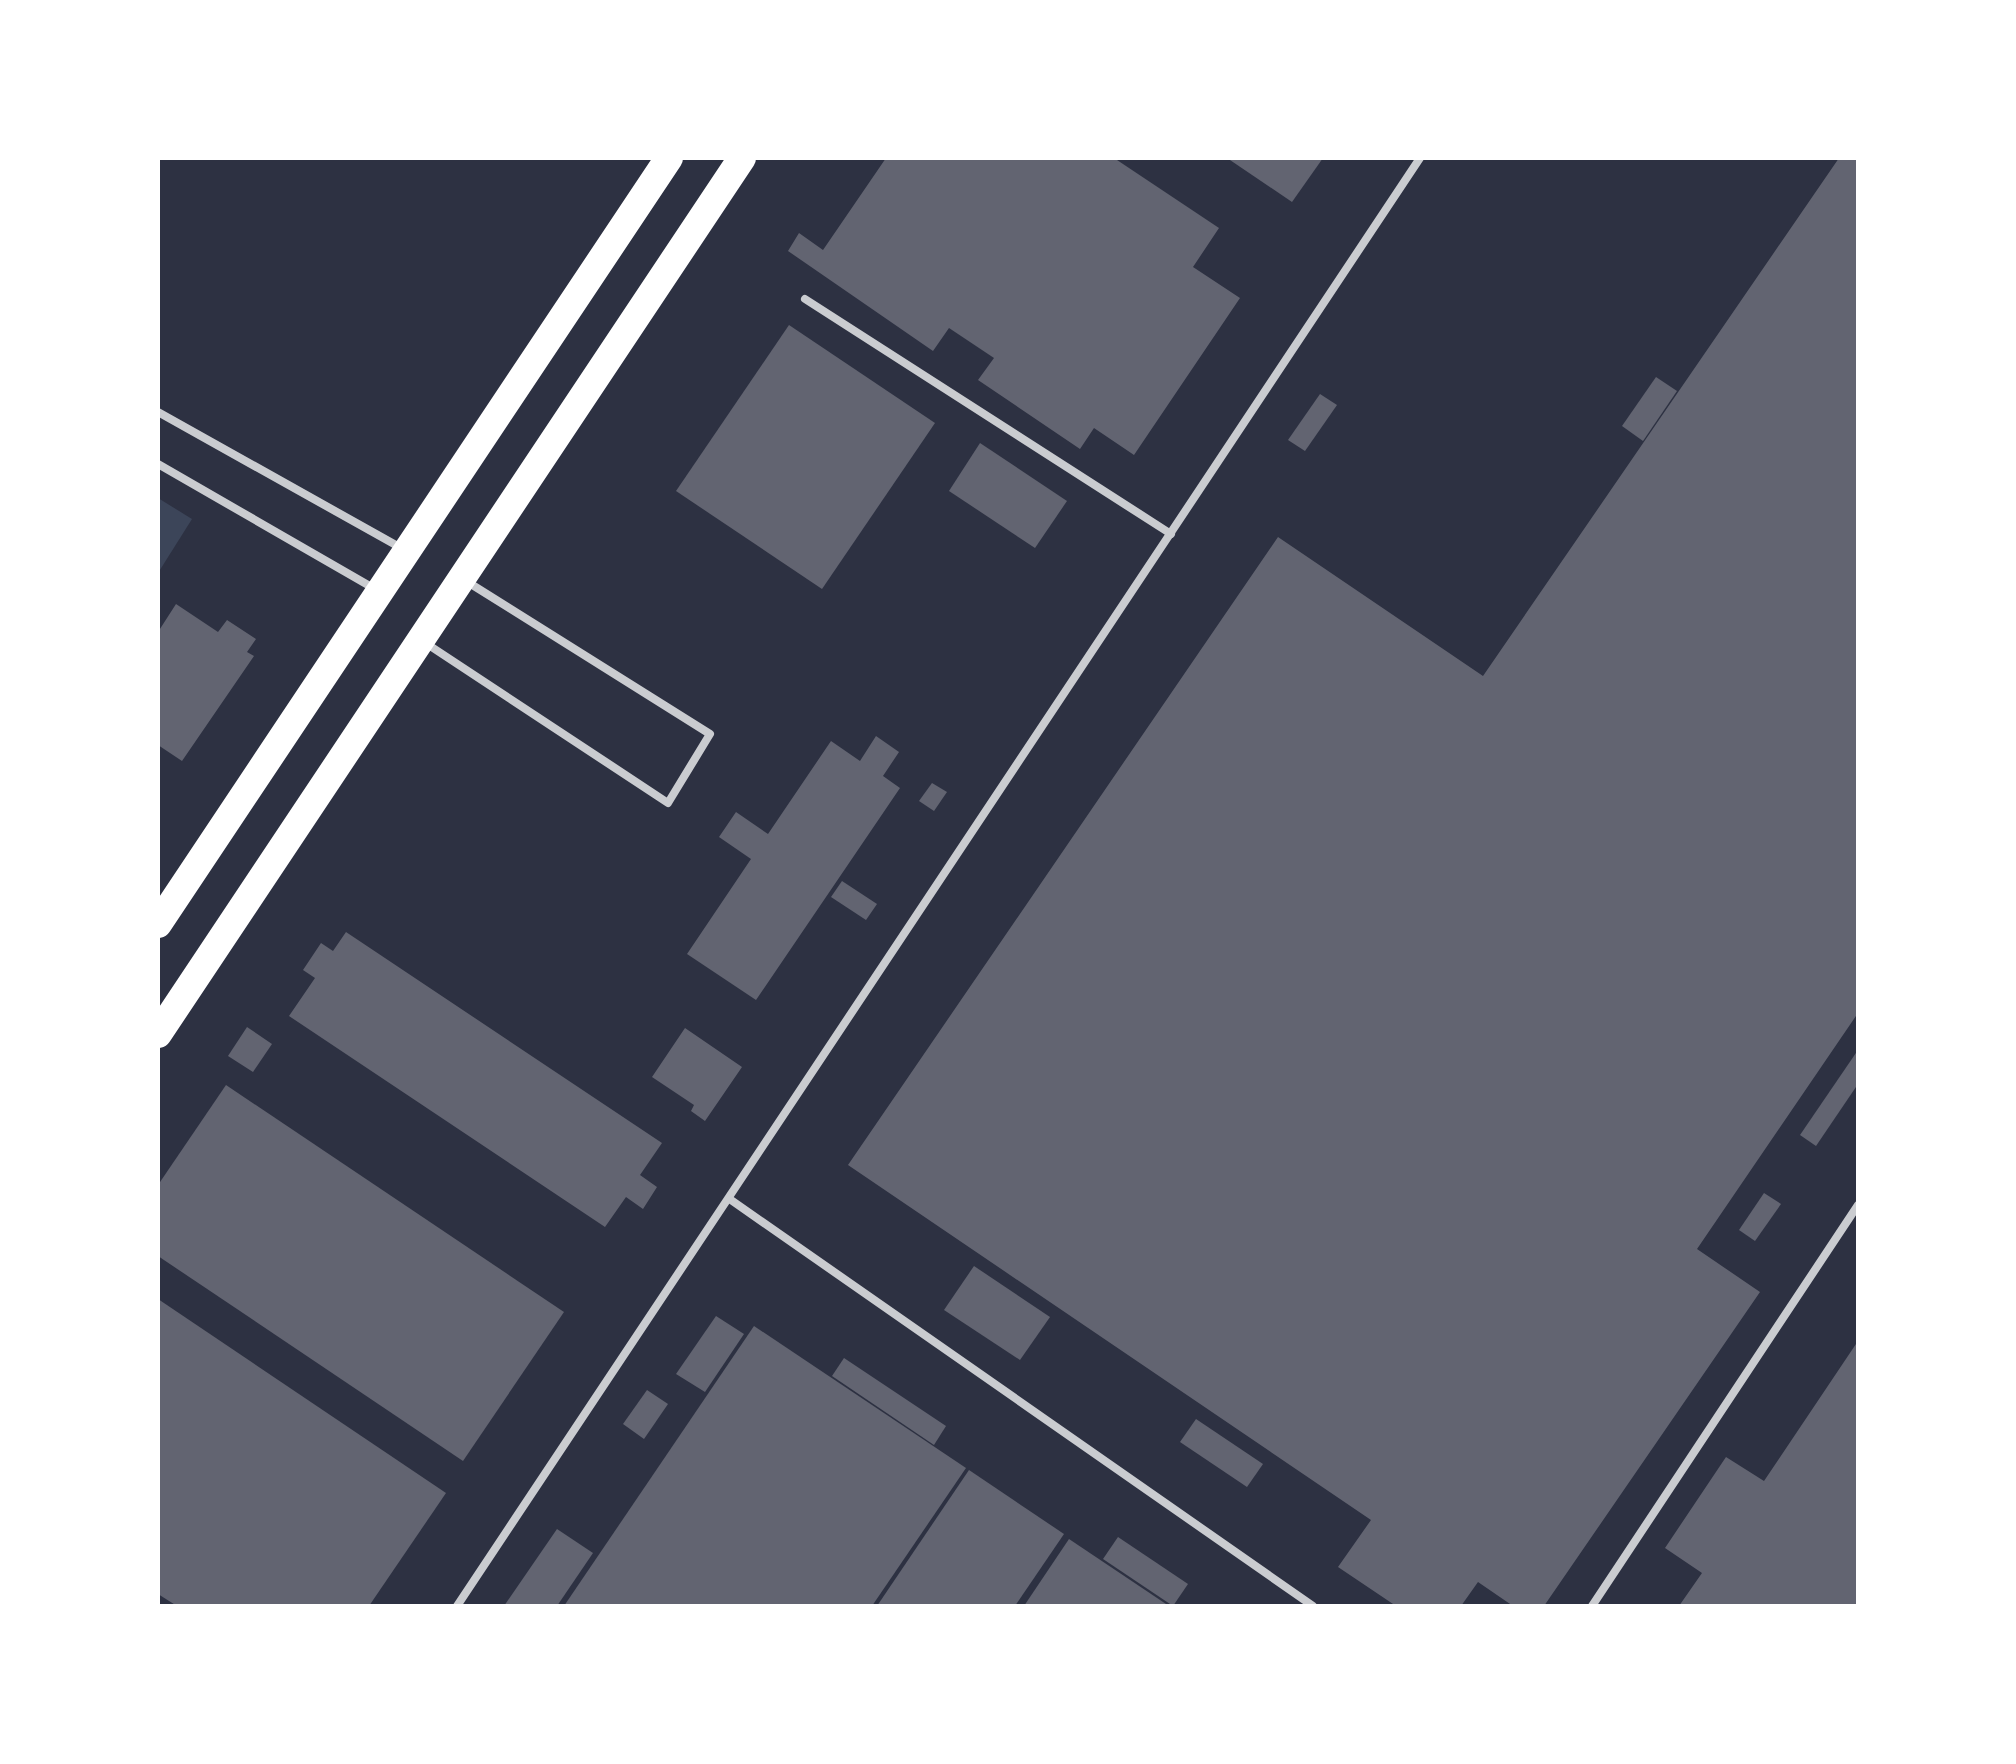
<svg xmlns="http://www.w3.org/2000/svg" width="2016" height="1764" font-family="'Varela Round',sans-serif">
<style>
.green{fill:#3c4559}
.building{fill:#626471}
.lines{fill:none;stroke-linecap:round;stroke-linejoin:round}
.service{stroke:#caccd0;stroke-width:8}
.trunk{stroke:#fff;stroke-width:28}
</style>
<rect width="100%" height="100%" fill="#2d3142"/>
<polygon class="green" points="158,498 192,519 158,573"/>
<g class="building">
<polygon points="886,158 1114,158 1219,228 1193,267 1240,298 1134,455 1094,428 1080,449 978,380 994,358 949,328 933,351 788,251 799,233 823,250"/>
<polygon points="1227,158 1323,158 1292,202"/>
<polygon points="1839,158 1858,158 1858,1013 1697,1249 1760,1292 1544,1606 1513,1606 1478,1582 1461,1606 1396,1606 1338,1567 1371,1520 848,1165 1278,537 1483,676"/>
<polygon points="789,325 935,423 822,589 676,491"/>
<polygon points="1656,377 1677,391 1643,441 1622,426"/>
<polygon points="1320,394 1337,405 1305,451 1288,440"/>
<polygon points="980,443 1067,501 1035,548 949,491"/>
<polygon points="176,604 218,632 227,620 256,639 247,652 254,656 182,761 158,745 158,632"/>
<polygon points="876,736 899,752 883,776 900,788 756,1000 687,954 751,859 719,837 736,812 768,834 831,741 860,761"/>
<polygon points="932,783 947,792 934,811 919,801"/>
<polygon points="842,881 877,904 866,920 831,897"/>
<polygon points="346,932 662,1143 640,1175 657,1187 643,1209 626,1197 605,1227 289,1016 315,978 303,970 321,943 333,951"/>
<polygon points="247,1027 272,1044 253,1072 228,1056"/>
<polygon points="685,1028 742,1067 705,1121 691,1111 694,1105 652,1077"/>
<polygon points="1858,1050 1858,1084 1816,1146 1800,1135"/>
<polygon points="226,1085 564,1312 463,1461 158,1256 158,1185"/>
<polygon points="1764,1193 1781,1204 1755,1241 1739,1230"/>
<polygon points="974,1266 1050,1317 1020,1360 944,1310"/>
<polygon points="158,1299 446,1493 369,1606 177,1606 158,1594"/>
<polygon points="716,1316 744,1334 705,1392 676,1374"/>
<polygon points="754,1326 966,1468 872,1606 564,1606"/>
<polygon points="1858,1341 1858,1606 1679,1606 1702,1573 1665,1548 1726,1457 1764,1481"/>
<polygon points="844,1358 946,1426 934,1445 832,1376"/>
<polygon points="647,1390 668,1404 644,1439 623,1424"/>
<polygon points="1196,1419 1263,1464 1247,1487 1180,1442"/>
<polygon points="969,1470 1064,1534 1015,1606 877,1606"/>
<polygon points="557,1529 593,1553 557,1606 504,1606"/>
<polygon points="1118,1537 1188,1584 1173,1606 1103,1559"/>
<polygon points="1069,1539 1169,1606 1024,1606"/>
</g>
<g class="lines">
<g class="service">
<polyline points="805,299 1171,534"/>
<polyline points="158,412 403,549"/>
<polyline points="158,464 375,589"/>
<polyline points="424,642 668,803 710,734 466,581"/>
<polyline points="731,1200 1313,1606"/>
<polyline points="457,1606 1420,158"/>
<polyline points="1592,1606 1858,1205"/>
</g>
<g class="trunk">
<polyline points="158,924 669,158"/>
<polyline points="158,1034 742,158"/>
</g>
</g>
<rect width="2016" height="1764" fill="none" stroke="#ffffff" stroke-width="320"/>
</svg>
